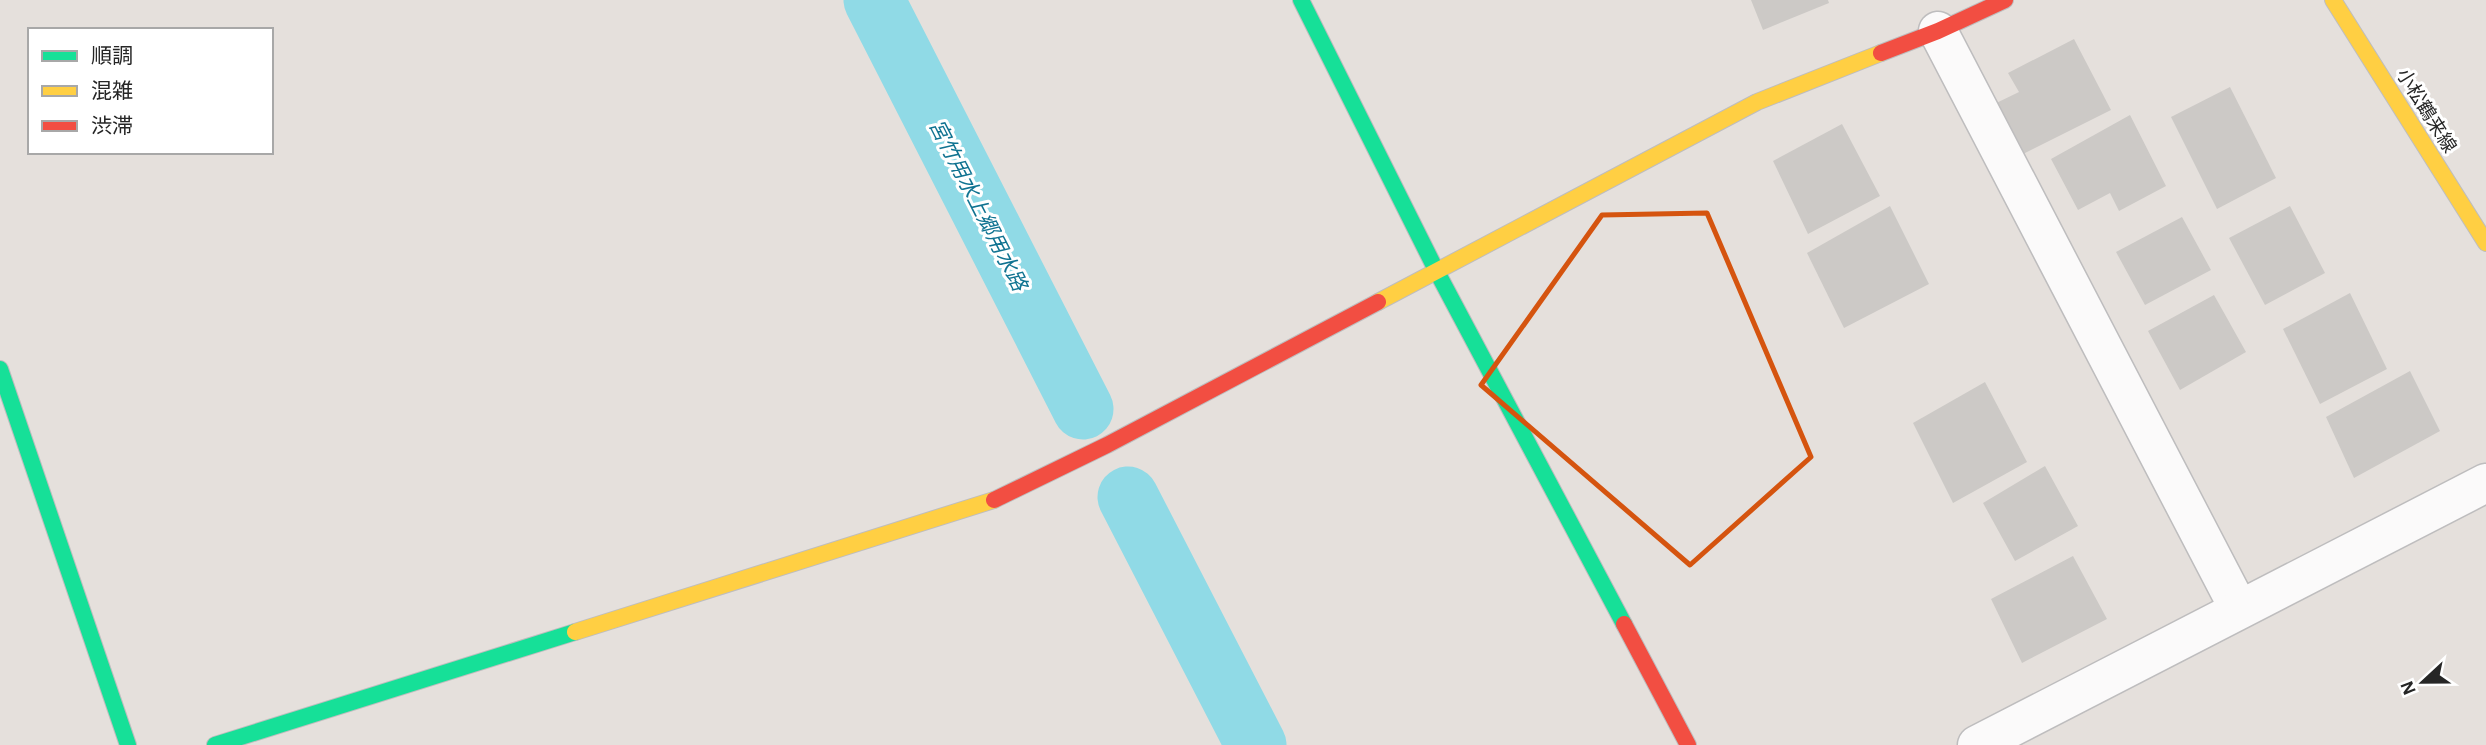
<svg xmlns="http://www.w3.org/2000/svg" width="2486" height="745" font-family="'Alegreya Sans','Noto Sans JP',sans-serif">
<style>
.lines{fill:none;stroke-linecap:round;stroke-linejoin:round}
.canal{stroke:#90dae6;stroke-width:61}
.building{fill:#ccc9c6}
.street-casing{stroke:#bebdbe;stroke-width:41}
.fast-casing{stroke:#bebdbe;stroke-width:18}
.slow-casing{stroke:#bebdbe;stroke-width:18}
.jam-casing{stroke:#bebdbe;stroke-width:18}
.street{stroke:#fbfafa;stroke-width:38}
.fast{stroke:#16e098;stroke-width:16}
.slow{stroke:#ffcf43;stroke-width:16}
.jam{stroke:#f24e42;stroke-width:16}
.marked{fill:none;stroke:#d5540f;stroke-width:5;stroke-linejoin:round}
.labels{text-anchor:middle;stroke-width:6;stroke-linejoin:round;paint-order:stroke}
.street-label{font-size:19px;fill:#262626;stroke:#fff}
.water-label{font-size:21px;font-style:italic;fill:#107391;stroke:#fff}
</style>
<rect width="100%" height="100%" fill="#e5e0dc"/>
<g class="lines">
<g class="canal">
<polyline points="874,0 1083,409"/>
<polyline points="1128,497 1256,745"/>
</g>
</g>
<g class="building">
<polygon points="1751,0 1828,0 1829,3 1763,30"/>
<polygon points="2074,39 2111,110 2011,160 1986,108 2019,92 2008,73"/>
<polygon points="2230,87 2276,178 2217,209 2171,117"/>
<polygon points="2130,115 2166,186 2119,211 2110,193 2078,210 2051,159"/>
<polygon points="1842,124 1880,196 1808,234 1773,161"/>
<polygon points="1890,206 1929,284 1844,328 1807,253"/>
<polygon points="2290,206 2325,273 2265,305 2229,238"/>
<polygon points="2182,217 2211,270 2145,305 2116,252"/>
<polygon points="2350,293 2387,369 2320,404 2283,329"/>
<polygon points="2214,295 2246,352 2180,390 2148,331"/>
<polygon points="2410,371 2440,431 2354,478 2326,417"/>
<polygon points="1985,382 2027,462 1953,503 1913,423"/>
<polygon points="2045,466 2078,526 2015,561 1983,503"/>
<polygon points="2073,556 2107,619 2022,663 1991,599"/>
</g>
<g class="lines">
<g class="street-casing">
<g id="street">
<polyline points="1938,31 2239,609"/>
<polyline points="1977,745 2486,483"/>
</g>
</g>
<g class="fast-casing">
<g id="fast">
<polyline points="1301,0 1436,270 1624,624"/>
<polyline points="0,369 128,745"/>
<polyline points="215,745 575,632"/>
</g>
</g>
<g class="slow-casing">
<g id="slow">
<polyline points="2333,0 2486,243"/>
<polyline points="1378,302 1757,102 1881,53"/>
<polyline points="575,632 994,500"/>
</g>
</g>
<g class="jam-casing">
<g id="jam">
<polyline points="1881,53 1938,31 2005,0"/>
<polyline points="994,500 1107,445 1378,302"/>
<polyline points="1624,624 1688,745"/>
</g>
</g>
<use href="#street" class="street"/>
<use href="#fast" class="fast"/>
<use href="#slow" class="slow"/>
<use href="#jam" class="jam"/>
</g>
<path class="marked" d="M 1707,213 L 1811,457 L 1690,565 L 1481,385 L 1602,215 Z"/>
<g class="labels">
<g class="street-label">
<text transform="translate(2427 110) rotate(58)" y="7">小松鶴来線</text>
</g>
<g class="water-label">
<text transform="translate(978 205) rotate(63)" y="7">宮竹用水上郷用水路</text>
</g>
</g>
<rect x="28" y="28" width="245" height="126" fill="#ffffff" stroke="#a8a8a8" stroke-width="2"/>
<rect x="42" y="51" width="35" height="10" fill="#16e098" stroke="#a8a8a8" stroke-width="2"/>
<text x="91" y="63" font-size="21" fill="#262626">順調</text>
<rect x="42" y="86" width="35" height="10" fill="#ffcf43" stroke="#a8a8a8" stroke-width="2"/>
<text x="91" y="98" font-size="21" fill="#262626">混雑</text>
<rect x="42" y="121" width="35" height="10" fill="#f24e42" stroke="#a8a8a8" stroke-width="2"/>
<text x="91" y="133" font-size="21" fill="#262626">渋滞</text>
<g transform="translate(2423 682) rotate(248)" stroke="#ffffff" stroke-width="5" paint-order="stroke">
<path d="M0-5L12 26L0 18L-12 26Z" fill="#262626"/>
<text y="-10" font-size="19" font-weight="bold" text-anchor="middle" fill="#262626">N</text>
</g>
</svg>
